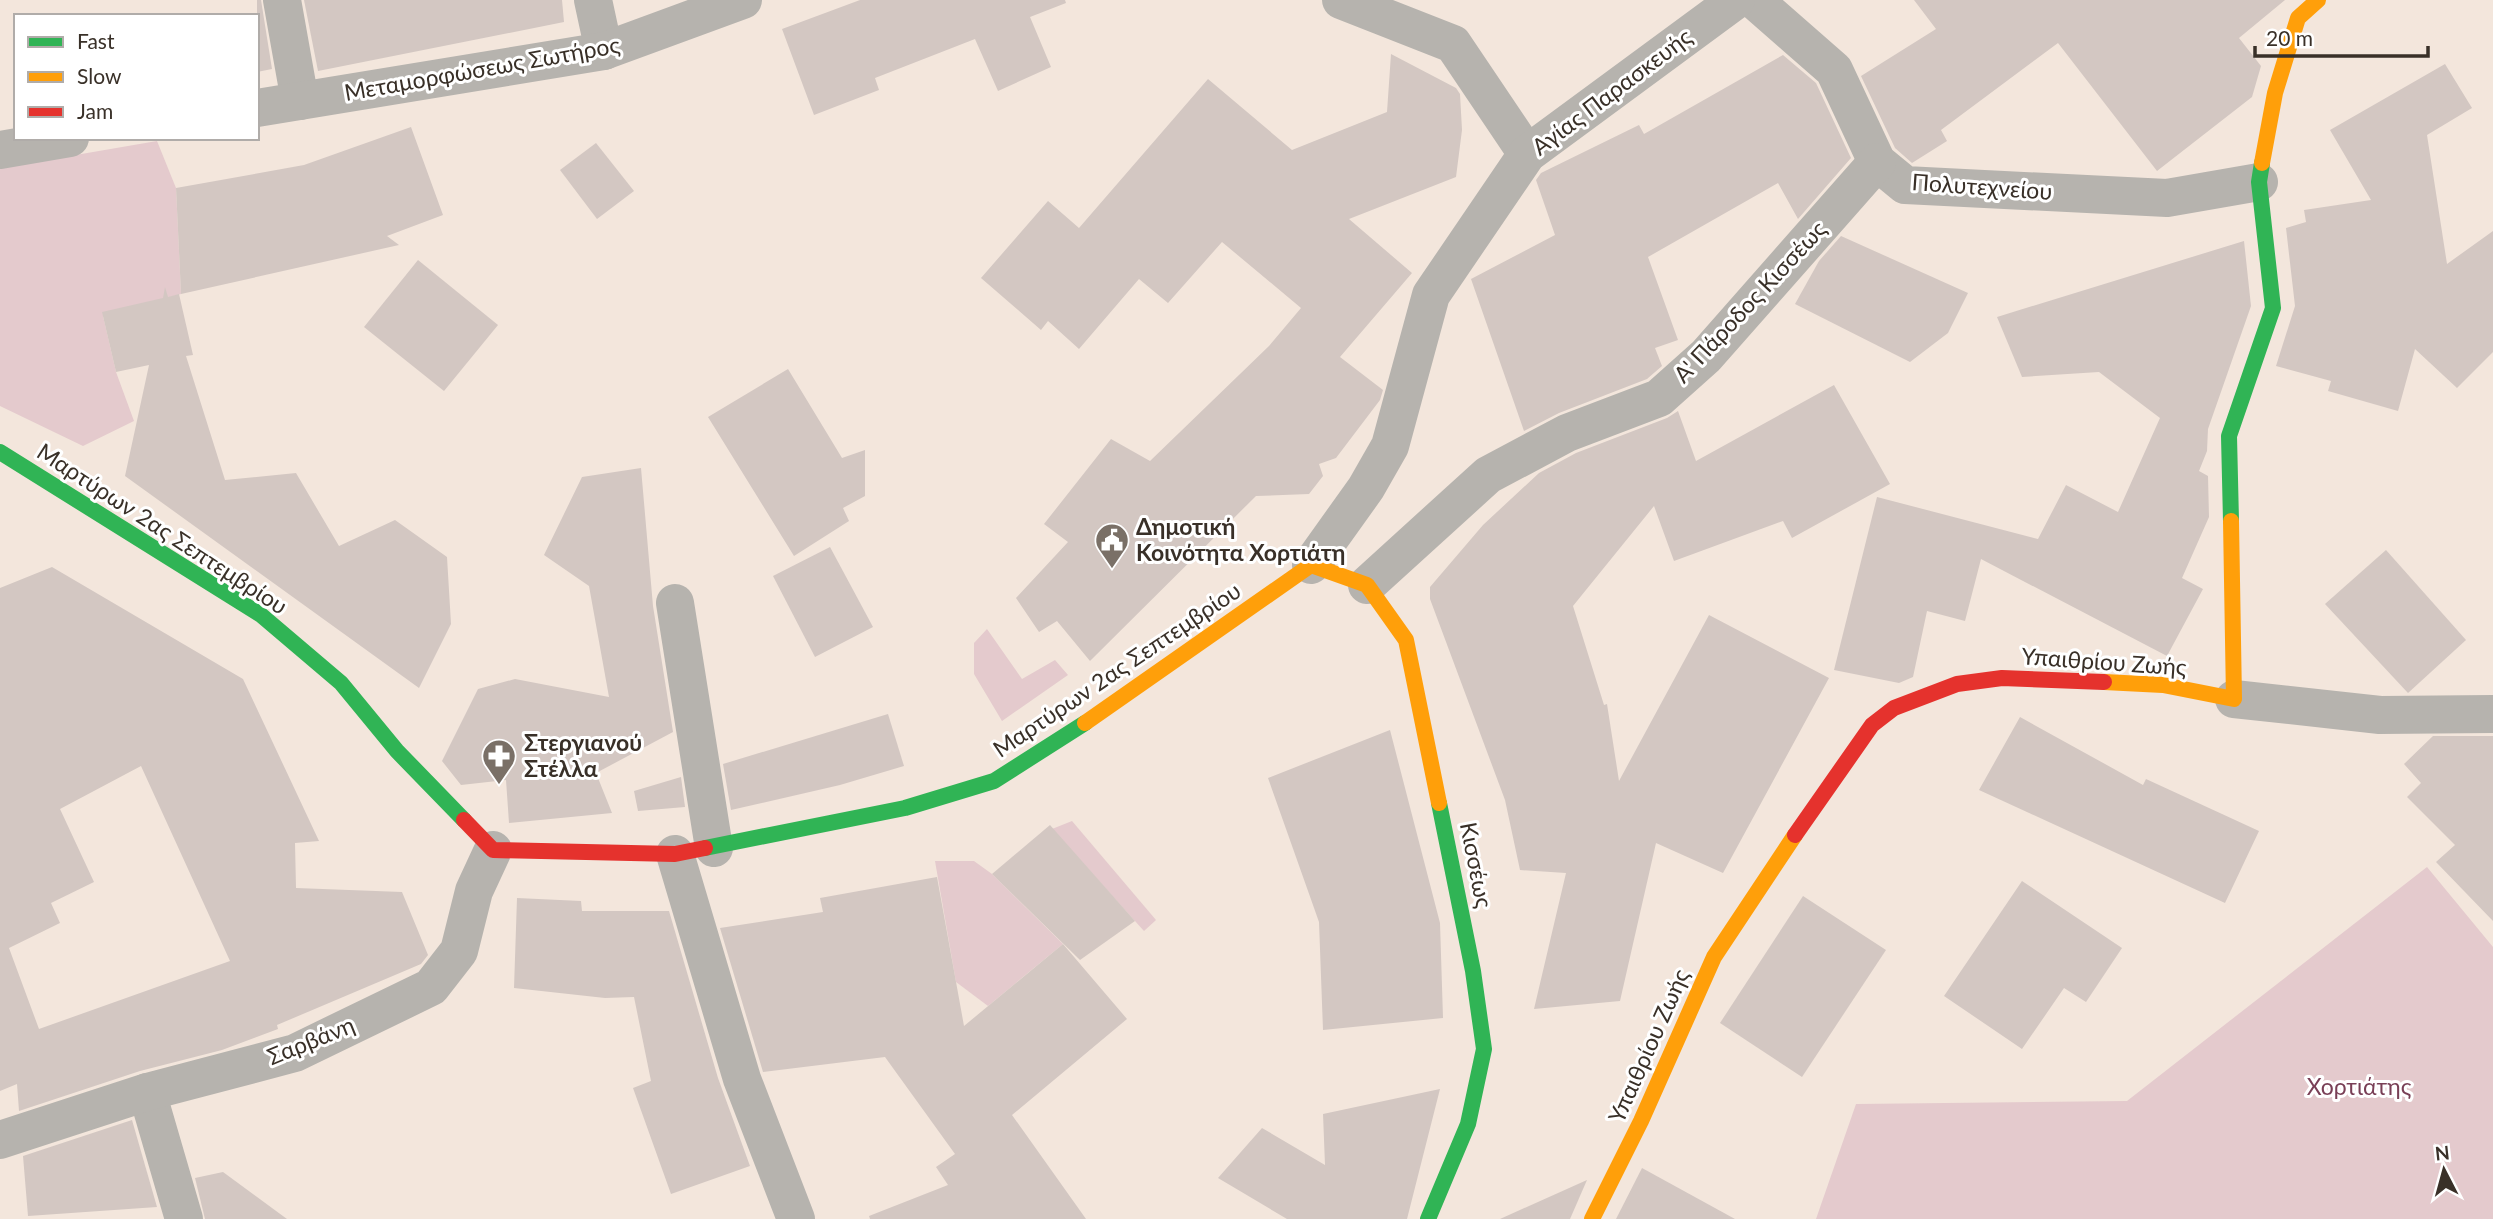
<svg xmlns="http://www.w3.org/2000/svg" width="2493" height="1219" font-family="Lato,sans-serif">
<style>
.green{fill:#e4cacd}
.building{fill:#d3c7c2;fill-rule:evenodd}
.lines{fill:none;stroke-linecap:round;stroke-linejoin:round}
.street{stroke:#b6b3ae;stroke-width:38}
.fast{stroke:#30b455;stroke-width:16}
.slow{stroke:#ff9f0a;stroke-width:16}
.jam{stroke:#e5322d;stroke-width:16}
.labels{text-anchor:middle;stroke-width:6;stroke-linejoin:round;paint-order:stroke}
.street-label{font-size:23px;fill:#393028;stroke:#fff}
.poi-label{font-size:23px;font-weight:bold;fill:#393028;stroke:#fff;text-anchor:start}
.park-label{font-size:23px;fill:#793f56;stroke:#fff}
</style>
<rect width="100%" height="100%" fill="#f3e6dc"/>
<g class="green">
<polygon points="157,141 176,188 181,294 103,316 116,372 134,421 83,446 0,406 0,168"/>
<polygon points="987,629 1022,679 1055,660 1068,675 1002,721 974,674 974,643"/>
<polygon points="1072,821 1156,920 1144,931 1052,829"/>
<polygon points="935,861 974,861 992,874 1063,944 988,1006 956,982"/>
<polygon points="2427,867 2493,947 2493,1219 1816,1219 1856,1104 2127,1101"/>
</g>
<g class="building">
<polygon points="257,0 261,0 272,69 257,72"/>
<polygon points="304,0 562,0 564,22 318,71"/>
<polygon points="860,0 1065,0 1066,3 1030,17 1051,67 998,91 975,39 875,78 879,90 814,115 782,29"/>
<polygon points="1914,0 2285,0 2239,38 2261,66 2252,97 2157,171 2058,43 1941,130 1947,141 1912,163 1895,148 1861,76 1936,29"/>
<polygon points="1391,54 1456,88 1460,94 1462,130 1456,177 1349,219 1412,273 1340,357 1383,390 1380,400 1336,458 1319,464 1323,476 1309,494 1256,496 1090,661 1057,621 1039,632 1016,598 1068,542 1044,524 1111,439 1150,461 1269,346 1301,308 1222,242 1168,303 1139,279 1079,349 1048,321 1041,330 981,278 1048,201 1079,228 1208,79 1292,150 1387,112"/>
<polygon points="1783,55 1816,83 1851,158 1798,219 1778,183 1648,257 1678,340 1655,348 1662,366 1647,379 1559,413 1524,431 1471,279 1555,235 1536,180 1541,173 1639,125 1644,134"/>
<polygon points="2445,64 2472,108 2427,135 2447,264 2493,231 2493,352 2457,388 2415,349 2398,411 2328,391 2331,381 2276,366 2295,306 2286,228 2306,222 2304,210 2371,200 2330,130"/>
<polygon points="411,127 443,215 387,236 399,245 181,294 176,188 304,165"/>
<polygon points="596,143 634,191 597,219 560,170"/>
<polygon points="1841,236 1968,293 1948,333 1910,362 1795,304 1819,261"/>
<polygon points="2244,241 2251,306 2208,429 2207,451 2199,471 2208,476 2209,517 2182,578 2203,589 2167,656 1981,559 1965,621 1927,611 1913,677 1899,683 1834,670 1877,497 2038,539 2066,485 2118,512 2160,418 2099,372 2022,377 1997,317"/>
<polygon points="418,260 498,325 444,391 364,327"/>
<polygon points="165,287 168,297 179,294 193,355 186,356 225,480 296,473 339,546 395,520 447,557 451,624 419,688 125,476 149,365 116,372 102,312 163,298"/>
<polygon points="788,369 842,458 865,450 865,496 843,508 849,521 794,556 708,417"/>
<polygon points="1834,385 1890,484 1792,538 1783,521 1674,561 1654,506 1573,606 1604,705 1607,704 1619,781 1709,615 1829,678 1723,873 1656,843 1620,1001 1534,1009 1566,873 1520,870 1505,800 1430,599 1430,587 1483,525 1539,473 1576,453 1667,418 1678,411 1696,461"/>
<polygon points="641,468 653,606 673,732 596,773 612,813 509,823 506,780 461,785 442,761 478,689 515,679 609,697 589,586 544,555 582,477"/>
<polygon points="830,547 873,627 815,657 773,576"/>
<polygon points="2386,550 2466,640 2408,693 2325,604"/>
<path d="M 52,567 L 243,679 L 319,841 L 295,843 L 296,888 L 402,892 L 428,955 L 421,964 L 277,1025 L 278,1029 L 222,1050 L 140,1071 L 19,1111 L 17,1084 L 0,1091 L 0,588 ZM 141,766 L 230,961 L 39,1029 L 9,948 L 60,923 L 51,903 L 94,882 L 60,809 Z"/>
<polygon points="888,714 904,766 840,785 731,810 723,764"/>
<polygon points="2020,717 2143,785 2146,779 2259,831 2225,903 1979,790"/>
<polygon points="1390,730 1440,923 1443,1018 1323,1030 1319,922 1268,778"/>
<polygon points="2433,736 2493,736 2493,921 2436,862 2455,845 2407,797 2421,783 2404,764"/>
<polygon points="681,777 685,807 638,811 634,791"/>
<polygon points="1050,825 1135,921 1080,960 992,874"/>
<polygon points="937,877 964,1026 1063,944 1127,1019 1012,1115 1086,1219 870,1219 869,1216 948,1185 936,1167 955,1154 885,1057 763,1072 720,928 823,912 820,898"/>
<polygon points="2022,881 2122,948 2086,1002 2064,988 2022,1049 1944,996"/>
<polygon points="1803,896 1886,950 1802,1077 1720,1023"/>
<polygon points="517,898 581,901 582,911 669,911 718,1078 750,1166 671,1194 633,1088 651,1081 634,997 605,998 514,988"/>
<polygon points="1440,1089 1407,1219 1287,1219 1218,1178 1262,1128 1325,1165 1323,1114"/>
<polygon points="132,1120 157,1207 28,1216 23,1156"/>
<polygon points="1642,1168 1735,1219 1616,1219"/>
<polygon points="223,1172 287,1219 205,1219 195,1178"/>
<polygon points="1587,1180 1570,1219 1500,1219"/>
</g>
<g class="lines">
<g class="street">
<polyline points="282,0 300,101"/>
<polyline points="593,0 604,51"/>
<polyline points="1341,0 1453,44 1527,154"/>
<polyline points="1754,0 1834,70 1877,162 1905,185 2167,198 2259,182"/>
<polyline points="257,108 604,51 743,0"/>
<polyline points="0,150 70,138"/>
<polyline points="1311,565 1366,488 1390,446 1431,295 1527,154 1736,0"/>
<polyline points="1367,585 1488,475 1567,433 1659,398 1706,356 1877,162"/>
<polyline points="675,603 714,848"/>
<polyline points="2234,699 2380,715 2493,714"/>
<polyline points="675,854 742,1079 796,1219"/>
<polyline points="147,1092 184,1219"/>
<polyline points="0,1140 147,1092 295,1053 431,987 459,951 474,891 493,850"/>
</g>
<g class="fast">
<polyline points="0,452 261,615 341,683 397,751 464,820"/>
<polyline points="2231,521 2229,436 2273,308 2259,182 2262,163"/>
<polyline points="705,848 905,808 994,781 1085,723"/>
<polyline points="1428,1219 1468,1124 1484,1049 1473,971 1439,803"/>
</g>
<g class="slow">
<polyline points="2262,163 2275,93 2298,18 2318,0"/>
<polyline points="2104,682 2163,685 2234,699 2231,521"/>
<polyline points="1085,723 1311,565 1367,585 1406,640 1439,803"/>
<polyline points="1592,1219 1641,1121 1714,957 1795,835"/>
</g>
<g class="jam">
<polyline points="464,820 493,850 675,854 705,848"/>
<polyline points="1795,835 1872,725 1894,708 1957,684 2002,678 2104,682"/>
</g>
</g>
<defs>
<g id="civic-pin" transform="scale(1.75)"><path d="M0 17L-7.5 6A9.5 9.5 0 1 1 7.5 6Z" fill="#7a7067" stroke="#fff"/><path d="M-.6-6.5H3V-4.5H.6V-3L4-1V1h2V6H-6V1h2V-1L-.6-3ZM-1.2 2.5V6h2.4V2.5Z" fill="#fff"/></g>
<g id="pharmacy-pin" transform="scale(1.75)"><path d="M0 17L-7.5 6A9.5 9.5 0 1 1 7.5 6Z" fill="#7a7067" stroke="#fff"/><path d="M-2-6h4v4h4v4h-4v4h-4v-4h-4v-4h4Z" fill="#fff"/></g>
</defs>
<g fill-rule="evenodd">
<use href="#civic-pin" x="1112" y="540"/>
<use href="#pharmacy-pin" x="499" y="756"/>
</g>
<g class="labels">
<g class="street-label">
<text transform="translate(482 69) rotate(-10)" y="8">Μεταμορφώσεως Σωτήρος</text>
<text transform="translate(1612 92) rotate(-37)" y="8">Αγίας Παρασκευής</text>
<text transform="translate(1982 187) rotate(4)" y="8">Πολυτεχνείου</text>
<text transform="translate(1750 302) rotate(-47)" y="8">Α' Πάροδος Κισσέως</text>
<text transform="translate(162 529) rotate(33)" y="8">Μαρτύρων 2ας Σεπτεμβρίου</text>
<text transform="translate(2104 662) rotate(4)" y="8">Υπαιθρίου Ζωής</text>
<text transform="translate(1117 670) rotate(-34)" y="8">Μαρτύρων 2ας Σεπτεμβρίου</text>
<text transform="translate(1476 865) rotate(79)" y="8">Κισσέως</text>
<text transform="translate(311 1041) rotate(-22)" y="8">Σαρβάνη</text>
<text transform="translate(1649 1046) rotate(-66)" y="8">Υπαιθρίου Ζωής</text>
</g>
<g class="poi-label">
<text x="1136" y="535">Δημοτική<tspan x="1136" dy="26">Κοινότητα Χορτιάτη</tspan></text>
<text x="524" y="751">Στεργιανού<tspan x="524" dy="26">Στέλλα</tspan></text>
</g>
<g class="park-label">
<text x="2359" y="1095">Χορτιάτης</text>
</g>
</g>
<rect x="14" y="14" width="245" height="126" fill="#ffffff" stroke="#b0aca9" stroke-width="2"/>
<rect x="28" y="37" width="35" height="10" fill="#30b455" stroke="#b0aca9" stroke-width="2"/>
<text x="77" y="49" font-size="21" fill="#393028">Fast</text>
<rect x="28" y="72" width="35" height="10" fill="#ff9f0a" stroke="#b0aca9" stroke-width="2"/>
<text x="77" y="84" font-size="21" fill="#393028">Slow</text>
<rect x="28" y="107" width="35" height="10" fill="#e5322d" stroke="#b0aca9" stroke-width="2"/>
<text x="77" y="119" font-size="21" fill="#393028">Jam</text>
<g transform="translate(2444 1170) rotate(354)" stroke="#ffffff" stroke-width="5" paint-order="stroke">
<path d="M0-5L12 26L0 18L-12 26Z" fill="#393028"/>
<text y="-10" font-size="19" font-weight="bold" text-anchor="middle" fill="#393028">N</text>
</g>
<path d="M2255 46v10h173v-10" fill="none" stroke="#393028" stroke-width="3.5"/>
<text x="2266" y="46" font-size="21" fill="#393028" stroke="#ffffff" stroke-width="5" paint-order="stroke">20 m</text>
</svg>
